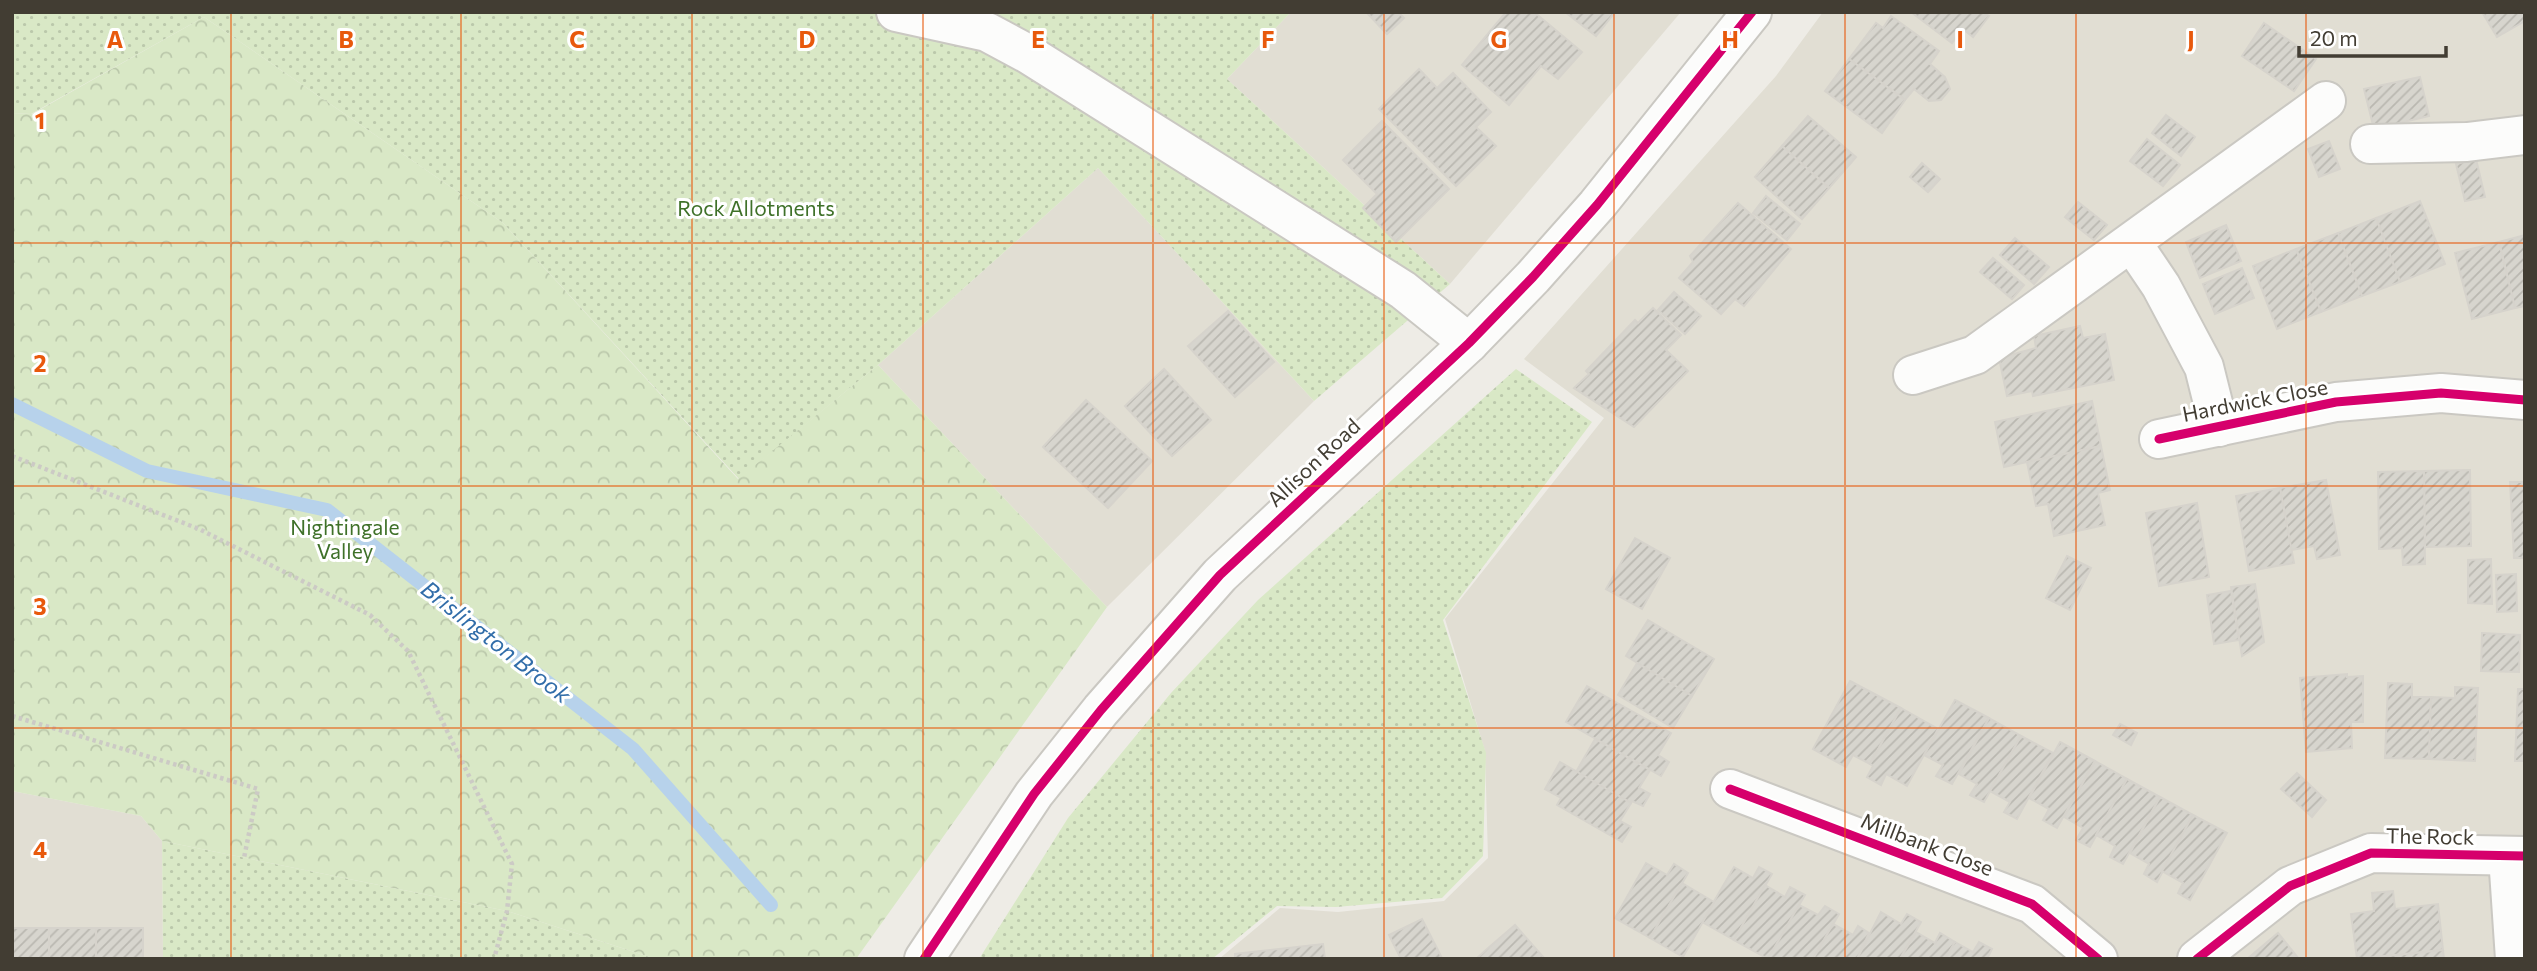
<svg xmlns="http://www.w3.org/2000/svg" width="2537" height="971" font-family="Commissioner,sans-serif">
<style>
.residential{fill:#e1ded3}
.grass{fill:url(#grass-dots)}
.forest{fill:url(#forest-crowns)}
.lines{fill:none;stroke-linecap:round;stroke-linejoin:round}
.stream{stroke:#b7d2eb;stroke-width:14}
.building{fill:url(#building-hatch);stroke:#d6d3cc;stroke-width:2}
.minor-casing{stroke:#cac8c2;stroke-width:42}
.path{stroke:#cccac5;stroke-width:4.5;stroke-dasharray:3.5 3.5;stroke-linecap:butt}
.minor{stroke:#fcfcfb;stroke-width:38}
.cycleway-casing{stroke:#fff;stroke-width:13}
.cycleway{stroke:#d6006c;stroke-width:9}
.grid{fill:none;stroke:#e8590c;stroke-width:2;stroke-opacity:0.55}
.labels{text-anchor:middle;stroke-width:6;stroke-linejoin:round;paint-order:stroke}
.park-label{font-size:21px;fill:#3f7129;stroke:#fff}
.street-label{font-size:21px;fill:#423d33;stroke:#fff}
.water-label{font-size:23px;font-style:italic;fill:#316da9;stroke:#fff}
.grid-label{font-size:23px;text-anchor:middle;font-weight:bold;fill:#e8590c;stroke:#fff;stroke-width:6;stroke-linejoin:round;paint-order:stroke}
</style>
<defs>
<pattern id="grass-dots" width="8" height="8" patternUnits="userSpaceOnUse" patternTransform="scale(1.75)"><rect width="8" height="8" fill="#d9e8c6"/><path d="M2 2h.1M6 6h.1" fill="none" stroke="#bbc8ab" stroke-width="1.8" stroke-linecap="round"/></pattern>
<pattern id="forest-crowns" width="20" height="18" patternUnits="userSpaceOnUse" patternTransform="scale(1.75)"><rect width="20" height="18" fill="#d9e8c6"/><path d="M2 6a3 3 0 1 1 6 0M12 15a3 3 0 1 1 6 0" fill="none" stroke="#bbc8ab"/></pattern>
<pattern id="building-hatch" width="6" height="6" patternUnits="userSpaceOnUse" patternTransform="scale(1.75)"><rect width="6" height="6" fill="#d7d5ce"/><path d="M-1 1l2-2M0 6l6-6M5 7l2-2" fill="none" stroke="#bab8b1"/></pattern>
</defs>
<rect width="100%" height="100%" fill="#eeece6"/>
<g class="residential">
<polygon points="1291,12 1681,12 1450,284 1227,79"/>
<polygon points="1823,12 2525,12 2525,959 1219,959 1280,908 1338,912 1444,901 1488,858 1485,751 1445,619 1604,418 1524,359 1776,76"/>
<polygon points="1098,168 1314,401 1107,607 878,365"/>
<polygon points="12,791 141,816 162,841 163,959 12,959"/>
</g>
<g class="grass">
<polygon points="12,12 1291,12 1227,79 1450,284 1314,401 1098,168 878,365 739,479 503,223 204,17 31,114 12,113"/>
<polygon points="1516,369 1592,422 1443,620 1486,753 1483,856 1442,898 1336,907 1277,906 1212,959 979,959 1068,818 1171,693 1258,600"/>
<polygon points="162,841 507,911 656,959 163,959"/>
</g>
<polygon class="forest" points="204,17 503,223 738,479 878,365 1107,607 856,959 656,959 507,911 162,841 141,816 12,791 12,113 32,114"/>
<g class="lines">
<polyline class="stream" points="12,404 147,471 327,510 633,749 771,905"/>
</g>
<g class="building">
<polygon points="1366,12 1398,12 1404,18 1387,34"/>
<polygon points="1506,12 1534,12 1582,52 1558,79 1541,66 1509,105 1462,65"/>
<polygon points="1565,12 1615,12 1596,36"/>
<polygon points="1911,12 1983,12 1989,16 1973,37 1963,29 1952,43"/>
<polygon points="2482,12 2525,12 2525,21 2497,37"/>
<polygon points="1891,16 1939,51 1930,64 1945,77 1950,89 1941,100 1929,101 1914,89 1905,100 1849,59 1876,23 1883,28"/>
<polygon points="2264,23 2316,59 2294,91 2242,56"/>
<polygon points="1849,59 1905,100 1882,133 1825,91"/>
<polygon points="1419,69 1437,88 1453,73 1491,112 1476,127 1496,146 1456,186 1379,109"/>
<polygon points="2420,77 2429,116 2374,129 2364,89"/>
<polygon points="2166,115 2195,137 2181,156 2152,133"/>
<polygon points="1808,116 1856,157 1829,188 1782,146"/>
<polygon points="1382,121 1449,189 1396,242 1363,208 1377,194 1343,160"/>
<polygon points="2147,139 2180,165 2163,186 2130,161"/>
<polygon points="2329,141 2340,169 2319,177 2308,149"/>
<polygon points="1782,146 1829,188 1802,219 1755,177"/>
<polygon points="2476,159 2485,197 2465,201 2456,164"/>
<polygon points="1922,163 1940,179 1928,192 1910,177"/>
<polygon points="1766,196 1800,224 1787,240 1753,213"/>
<polygon points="2420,201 2445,264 2400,282 2376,218"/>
<polygon points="2078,202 2107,225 2094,240 2065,217"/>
<polygon points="1738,203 1791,249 1744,306 1735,299 1721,314 1679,278 1693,262 1690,256"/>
<polygon points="2376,218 2400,282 2362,296 2338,233"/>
<polygon points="2226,225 2241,261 2200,278 2186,242"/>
<polygon points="2338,233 2362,296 2321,312 2296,249"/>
<polygon points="2525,235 2525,306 2515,308 2499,242"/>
<polygon points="2015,238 2049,267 2034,284 2000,255"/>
<polygon points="2499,242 2515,308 2472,319 2455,253"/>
<polygon points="2296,249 2321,312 2277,329 2253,266"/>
<polygon points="1993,258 2024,285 2012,299 1980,272"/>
<polygon points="2242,268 2254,298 2215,314 2203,284"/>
<polygon points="1674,292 1701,316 1685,334 1658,310"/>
<polygon points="1653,308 1681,335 1666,350 1688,371 1634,427 1574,388 1589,374 1586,371 1635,320 1638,323"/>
<polygon points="1228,311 1274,362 1235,397 1188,346"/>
<polygon points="2080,326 2083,338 2105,334 2114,380 2033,396 2032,391 2007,396 1999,358 2036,348 2034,336"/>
<polygon points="1164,369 1211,420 1172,456 1125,406"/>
<polygon points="1086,400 1152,461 1108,508 1043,447"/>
<polygon points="2092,401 2101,446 2004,467 1995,422"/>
<polygon points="2101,446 2110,490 2098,493 2105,525 2054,536 2048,504 2036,506 2027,462"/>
<polygon points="2470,470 2471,546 2425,547 2424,471"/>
<polygon points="2424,471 2425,564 2403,565 2402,548 2379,549 2378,472"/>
<polygon points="2326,480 2340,555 2317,559 2314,546 2291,550 2280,488"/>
<polygon points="2510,482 2525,482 2525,558 2514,558"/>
<polygon points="2280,488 2294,563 2249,571 2236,496"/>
<polygon points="2197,503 2209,577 2159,586 2146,513"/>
<polygon points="1635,538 1670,558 1642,609 1606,589"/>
<polygon points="2067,556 2091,568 2070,610 2046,598"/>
<polygon points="2491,559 2492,604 2468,603 2468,560"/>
<polygon points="2516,574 2517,611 2497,612 2496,575"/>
<polygon points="2255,584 2264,642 2242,656 2231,587"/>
<polygon points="2231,591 2239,640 2214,644 2207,595"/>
<polygon points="1648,620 1714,659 1692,696 1626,656"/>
<polygon points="2482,633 2520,635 2519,672 2481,671"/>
<polygon points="1637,663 1692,696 1673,728 1618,695"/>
<polygon points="2347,674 2347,677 2363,676 2363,722 2351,722 2352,748 2306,752 2300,678"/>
<polygon points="1850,681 1901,708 1870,764 1853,755 1846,767 1813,749"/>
<polygon points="2388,683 2412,684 2412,697 2431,697 2429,759 2385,758"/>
<polygon points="1587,686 1671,733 1658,755 1669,762 1661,776 1566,722"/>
<polygon points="2455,687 2478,688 2475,761 2429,759 2431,697 2455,698"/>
<polygon points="2518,689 2525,689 2525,761 2515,761"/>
<polygon points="1955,700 1989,718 1952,784 1936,776 1943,765 1924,755"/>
<polygon points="1901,708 1938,729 1907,786 1886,774 1881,785 1867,777 1873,766 1870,764"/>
<polygon points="1989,718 2021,736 1984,802 1970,795 1977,784 1959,774"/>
<polygon points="2120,724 2137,733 2131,745 2113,735"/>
<polygon points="2021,736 2053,753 2017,819 2004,812 2010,802 1990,791"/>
<polygon points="1595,739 1650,770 1639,788 1650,794 1643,806 1632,801 1631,803 1576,772"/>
<polygon points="2060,742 2095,761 2057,828 2043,820 2049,809 2029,798"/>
<polygon points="2095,761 2127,779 2090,847 2076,840 2083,828 2064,817"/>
<polygon points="1560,762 1631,803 1620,821 1631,827 1622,842 1557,805 1561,798 1545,789"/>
<polygon points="2297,773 2326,800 2312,817 2281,789"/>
<polygon points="2127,779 2160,797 2123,864 2110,857 2115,846 2096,835"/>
<polygon points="2160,797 2193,815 2157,882 2144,874 2149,864 2130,853"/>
<polygon points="2193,815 2227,833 2190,900 2178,893 2183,883 2162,871"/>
<polygon points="1646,863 1667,875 1674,864 1688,873 1650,938 1615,918"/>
<polygon points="1734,867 1753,878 1759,867 1772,874 1734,940 1702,922"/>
<polygon points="1682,883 1714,902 1683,957 1650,938"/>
<polygon points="1765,885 1785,897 1790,887 1805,895 1768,959 1734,940"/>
<polygon points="2393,891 2395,909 2438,904 2443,950 2357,959 2351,914 2374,911 2372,893"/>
<polygon points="1799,905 1818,915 1825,906 1839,914 1813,959 1768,959"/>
<polygon points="1881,912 1901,924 1907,914 1921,922 1900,959 1857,959"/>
<polygon points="1422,919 1442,958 1401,959 1389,935"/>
<polygon points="1833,924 1853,935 1858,926 1869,933 1857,959 1813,959"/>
<polygon points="1515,925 1545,959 1476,959 1487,949"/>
<rect x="12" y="928" width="37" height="31"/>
<rect x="49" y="928" width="47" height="31"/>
<rect x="96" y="928" width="47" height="31"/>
<polygon points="1916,932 1935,943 1940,933 1955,942 1945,959 1900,959"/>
<polygon points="2278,933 2299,959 2247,959"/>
<polygon points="1955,942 1973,952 1979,942 1992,949 1987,959 1945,959"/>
<polygon points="1323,944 1325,959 1235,959 1235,954"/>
<polygon points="2443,950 2444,959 2378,959 2378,957"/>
</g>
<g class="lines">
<g class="minor-casing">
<g id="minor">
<polyline points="896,12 987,32 1028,54 1403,290 1469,343"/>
<polyline points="2370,144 2467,142 2525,135"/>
<polyline points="2132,243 2161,286 2204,367 2219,427"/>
<polyline points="1913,375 1975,355 2326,101"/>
<polyline points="2159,439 2336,402 2441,393 2525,400"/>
<polyline points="1730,789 2032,904 2098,959"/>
<polyline points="2508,856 2515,959"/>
<polyline points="924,959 1034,794 1101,710 1220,575 1469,343 1533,277 1597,205 1752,12"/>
<polyline points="2197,959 2290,886 2371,853 2525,856"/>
</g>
</g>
<g class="path">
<polyline points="12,456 199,529 370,615 408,651 512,864 507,911 494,959"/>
<polyline points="12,716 258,789 244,858"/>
</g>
<use href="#minor" class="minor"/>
<g class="cycleway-casing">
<g id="cycleway">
<polyline points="2159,439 2336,402 2441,393 2525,400"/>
<polyline points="1730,789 2032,904 2098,959"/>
<polyline points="924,959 1034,794 1101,710 1220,575 1469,343 1533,277 1597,205 1752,12"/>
<polyline points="2197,959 2290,886 2371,853 2525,856"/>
</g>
</g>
<use href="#cycleway" class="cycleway"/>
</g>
<path class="grid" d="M 231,12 L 231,959M 461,12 L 461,959M 692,12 L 692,959M 923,12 L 923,959M 1153,12 L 1153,959M 1384,12 L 1384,959M 1614,12 L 1614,959M 1845,12 L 1845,959M 2076,12 L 2076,959M 2306,12 L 2306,959M 12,243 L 2525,243M 12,486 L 2525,486M 12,728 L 2525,728"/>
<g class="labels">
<g class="park-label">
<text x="756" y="216">Rock Allotments</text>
<text x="345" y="535">Nightingale<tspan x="345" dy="24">Valley</tspan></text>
</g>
<g class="street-label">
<text transform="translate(2255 401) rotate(-11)" y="7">Hardwick Close</text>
<text transform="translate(1314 463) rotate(-43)" y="7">Allison Road</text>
<text transform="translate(2430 837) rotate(1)" y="7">The Rock</text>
<text transform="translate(1927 845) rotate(21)" y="7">Millbank Close</text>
</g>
<g class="water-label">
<text transform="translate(496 642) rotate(38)" y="8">Brislington Brook</text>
</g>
</g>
<g class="grid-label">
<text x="115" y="48">A</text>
<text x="346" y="48">B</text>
<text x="577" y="48">C</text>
<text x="807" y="48">D</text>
<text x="1038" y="48">E</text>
<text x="1268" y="48">F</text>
<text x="1499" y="48">G</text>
<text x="1730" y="48">H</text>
<text x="1960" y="48">I</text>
<text x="2191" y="48">J</text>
<text x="40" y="129">1</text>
<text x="40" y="372">2</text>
<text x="40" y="615">3</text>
<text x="40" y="858">4</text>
</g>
<rect width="2537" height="971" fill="none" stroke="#423d33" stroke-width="28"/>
<path d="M2299 46v10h147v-10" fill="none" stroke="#423d33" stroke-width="3.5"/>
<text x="2310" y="46" font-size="21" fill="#423d33" stroke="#ffffff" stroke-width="5" paint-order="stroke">20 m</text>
</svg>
